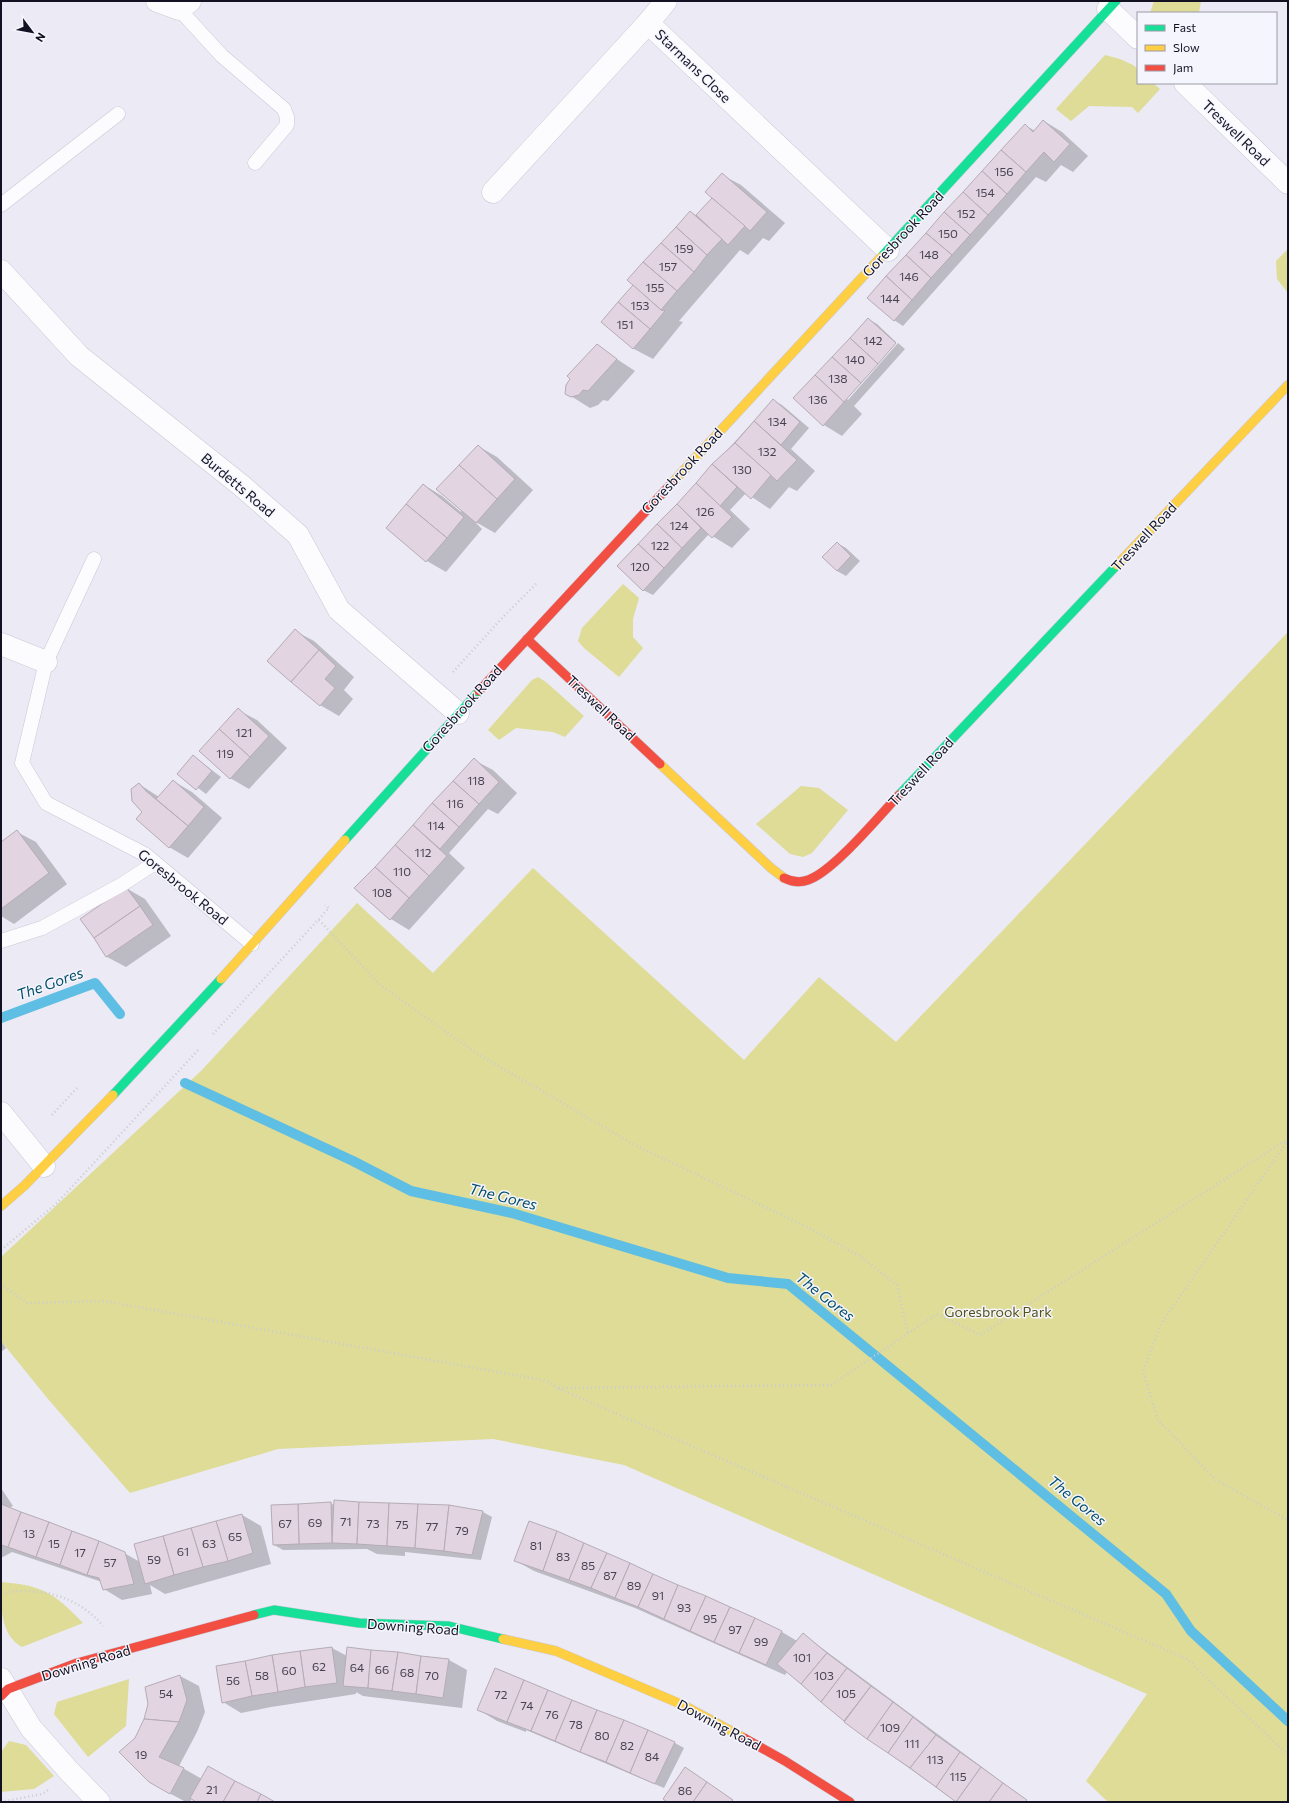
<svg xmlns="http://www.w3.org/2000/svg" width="1289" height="1803" font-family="Commissioner,sans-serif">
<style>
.green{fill:#dedc96}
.shadow{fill:#0003}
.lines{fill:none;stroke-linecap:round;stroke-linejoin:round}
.stream{stroke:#5fbee3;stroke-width:10}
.building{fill:#e2d4e0;stroke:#b5acb5}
.lane-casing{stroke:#c9c8d5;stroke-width:15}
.street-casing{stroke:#c9c8d5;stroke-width:23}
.fast-casing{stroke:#c9c8d5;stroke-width:10}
.slow-casing{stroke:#c9c8d5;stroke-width:10}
.jam-casing{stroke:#c9c8d5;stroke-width:10}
.path{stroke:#ccccd0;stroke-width:2.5;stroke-dasharray:1 3;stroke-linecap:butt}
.lane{stroke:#fcfcfe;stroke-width:14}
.street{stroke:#fcfcfe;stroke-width:22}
.fast{stroke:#16e098;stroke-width:9}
.slow{stroke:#ffcf43;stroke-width:9}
.jam{stroke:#f24e42;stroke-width:9}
.labels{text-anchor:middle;stroke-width:3;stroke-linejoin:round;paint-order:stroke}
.number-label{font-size:12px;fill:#474252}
.street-label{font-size:14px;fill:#131222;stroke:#f5f5fe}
.park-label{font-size:14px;fill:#54531c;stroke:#f5f5fe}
.water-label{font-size:15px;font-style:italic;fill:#054f68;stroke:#f5f5fe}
</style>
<rect width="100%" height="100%" fill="#ebeaf5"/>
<g class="green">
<polygon points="1154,1 1201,1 1199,13 1150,13"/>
<polygon points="1105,55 1120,59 1133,65 1138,69 1138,83 1153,83 1160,89 1138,113 1132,107 1089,106 1071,121 1056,109"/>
<polygon points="1288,249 1288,293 1277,279 1276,261"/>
<polygon points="623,584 639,598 633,619 633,637 643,648 619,677 584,648 578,641 582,628"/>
<polygon points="1288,632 1288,1802 1108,1802 1086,1781 1147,1694 624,1465 493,1439 278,1449 130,1493 48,1399 1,1341 1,1257 201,1071 357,903 433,973 533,868 744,1060 819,977 896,1042"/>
<polygon points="538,677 546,682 584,716 565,737 553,732 516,728 499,740 488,730 532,680"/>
<polygon points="801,786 819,788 848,810 812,853 803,857 790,854 756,824"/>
<path d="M 1,1582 C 43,1585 55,1594 83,1623 L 22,1647 C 0,1635 1,1606 1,1582 Z"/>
<polygon points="129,1679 126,1726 88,1757 54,1714 57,1702"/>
<polygon points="9,1741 26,1745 54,1776 34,1789 1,1792 1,1752"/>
</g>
<g class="shadow">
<polygon points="1044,121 1062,132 1088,156 1073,172 1061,165 1046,182 1036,177 903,326 894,320 1025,125 1035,131"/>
<polygon points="722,175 741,185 785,223 769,241 763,238 748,255 740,250 679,321 683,322 653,359 634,349 602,322 635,285 691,212 697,216 714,198"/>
<polygon points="868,319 877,324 896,342 846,398 848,400 898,343 905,349 854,406 862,414 842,436 824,425"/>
<polygon points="597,346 635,371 608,401 603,400 598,405 590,408 566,393"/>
<polygon points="773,400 782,405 809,428 791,449 815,471 797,491 789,487 770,509 746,493 730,510 750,529 732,548 709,534 653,595 643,590 677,505"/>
<polygon points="478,446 497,457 533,490 495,533 474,521 482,529 446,572 427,561 387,528 424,485 442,496 461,512"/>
<polygon points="837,543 846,548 860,561 846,576 837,571"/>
<polygon points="295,631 314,641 354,677 344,690 353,699 339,716 320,705"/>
<polygon points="238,710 257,720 287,748 249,789 230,778"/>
<polygon points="193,756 221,777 206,794 178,773"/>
<polygon points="474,760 493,770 517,793 498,814 488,809 449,853 465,868 409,930 391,919 356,888"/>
<polygon points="173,781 192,792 222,818 188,858 169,847 143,812 139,784 159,797"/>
<polygon points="17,832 36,842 67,884 14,924 1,916 1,844"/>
<polygon points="126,888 145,899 171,936 126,967 107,957 82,919"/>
<polygon points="1,1341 6,1348 1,1352"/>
<polygon points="1,1488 13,1506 9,1508 124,1553 140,1562 242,1515 261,1526 271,1564 165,1594 150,1585 152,1594 122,1600 104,1589 102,1582 12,1552 3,1557 1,1556"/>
<polygon points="331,1503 335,1506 483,1512 492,1517 481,1560 405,1552 405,1556 377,1554 367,1549 283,1550 274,1545"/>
<polygon points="516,1561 782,1632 797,1641 803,1634 1029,1802 956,1802 844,1721 787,1672 785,1675 635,1608 534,1571"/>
<polygon points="332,1648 347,1656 449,1660 467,1670 462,1708 363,1696 356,1692 356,1694 271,1707 241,1713 223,1702"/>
<polygon points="180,1676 199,1686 205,1712 197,1732 179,1766 202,1779 272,1802 198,1802 192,1798 190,1802 186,1802 169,1793 135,1738"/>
<polygon points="479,1710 675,1743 684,1748 664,1788 526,1730 526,1732 497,1721"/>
</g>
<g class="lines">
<g class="stream">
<polyline points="1,1018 95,983 120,1014"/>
<polyline points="185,1083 353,1161 411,1191 512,1213 728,1278 788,1284 1166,1594 1191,1631 1288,1721"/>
</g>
</g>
<g class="building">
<polygon points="1043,120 1070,144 1054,162 1044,152 1026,172 1001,150 1025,124 1033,132"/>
<polygon points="1001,150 1026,172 1007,194 982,171"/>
<polygon points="982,171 1007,194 988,215 963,192"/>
<polygon points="722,173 767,212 750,231 705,192"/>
<polygon points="963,192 988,215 970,235 944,212"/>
<polygon points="712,198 745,226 728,245 696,215"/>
<polygon points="690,211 722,239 707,255 676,227"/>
<polygon points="944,212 970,235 952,255 926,233"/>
<polygon points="676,227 707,255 694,272 661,243"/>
<polygon points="926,233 952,255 931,278 906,255"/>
<polygon points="661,243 694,272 677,291 643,262"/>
<polygon points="906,255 931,278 912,300 886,276"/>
<polygon points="643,262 677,291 661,310 627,280"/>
<polygon points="886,276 912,300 894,321 867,298"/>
<polygon points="633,285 661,310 665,311 650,329 618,302"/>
<polygon points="618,302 650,329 633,349 601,322"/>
<polygon points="868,318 896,343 878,364 850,338"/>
<polygon points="850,338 878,364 861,383 832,357"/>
<polygon points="597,344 617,359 588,391 583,390 579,395 571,397 565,394 566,385 570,379 567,376"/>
<polygon points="832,357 861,383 844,402 815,375"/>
<polygon points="815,375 844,402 823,426 793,398"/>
<polygon points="773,399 800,422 781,445 754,421"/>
<polygon points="754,421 797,460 777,481 735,443"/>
<polygon points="735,443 771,475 751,499 712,464"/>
<polygon points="478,445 515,479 497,499 459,465"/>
<polygon points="712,464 737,487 720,506 696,483"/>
<polygon points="459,465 497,499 476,523 436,489"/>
<polygon points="696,483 732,517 712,538 677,504"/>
<polygon points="423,484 464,517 447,538 406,504"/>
<polygon points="406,504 447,538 426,562 386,528"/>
<polygon points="677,504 701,528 682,548 657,524"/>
<polygon points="657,524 682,548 664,568 638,544"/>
<polygon points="837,542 851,556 837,571 822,557"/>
<polygon points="638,544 664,568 643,591 617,566"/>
<polygon points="295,629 319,650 291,682 267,661"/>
<polygon points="319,650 336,666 325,679 335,688 320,706 291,682"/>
<polygon points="238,708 269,736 250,757 219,729"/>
<polygon points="219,729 250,757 230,779 199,751"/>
<polygon points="193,755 212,771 196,790 177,774"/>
<polygon points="474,758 499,782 479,804 453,781"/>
<polygon points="173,780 204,807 188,826 156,799"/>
<polygon points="453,781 479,804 459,827 432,803"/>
<polygon points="139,783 146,791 188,826 169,848 136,819 142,812 132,801 131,789"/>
<polygon points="432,803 459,827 440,849 413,825"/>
<polygon points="413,825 447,856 429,876 395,845"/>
<polygon points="17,830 49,873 1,909 1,842"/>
<polygon points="395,845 429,876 409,898 375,867"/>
<polygon points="375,867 409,898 390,920 354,888"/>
<polygon points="126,887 140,906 94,938 80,919"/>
<polygon points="140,906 153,925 106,957 94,938"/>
<polygon points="334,1500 359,1502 357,1544 332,1543"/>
<polygon points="331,1502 332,1543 299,1544 298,1504"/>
<polygon points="359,1502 389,1503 387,1546 357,1544"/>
<polygon points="389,1503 418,1504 415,1548 387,1546"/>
<polygon points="1,1504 21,1512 8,1547 1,1545"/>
<polygon points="298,1504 299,1544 273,1545 271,1505"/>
<polygon points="418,1504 449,1505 444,1551 415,1548"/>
<polygon points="449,1505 483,1511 472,1555 444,1551"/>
<polygon points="21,1512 49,1522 36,1557 8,1547"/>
<polygon points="242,1514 253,1553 228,1561 216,1521"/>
<polygon points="216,1521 228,1561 203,1567 191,1528"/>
<polygon points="529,1521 557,1531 543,1571 514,1561"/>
<polygon points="49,1522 72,1531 60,1565 36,1557"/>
<polygon points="191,1528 203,1567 174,1575 163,1536"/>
<polygon points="72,1531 99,1541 87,1575 60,1565"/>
<polygon points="557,1531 584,1543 569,1580 543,1571"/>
<polygon points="163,1536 174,1575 145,1584 134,1544"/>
<polygon points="99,1541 125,1552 134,1584 103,1590 99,1578 87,1575"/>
<polygon points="584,1543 607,1553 591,1588 569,1580"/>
<polygon points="607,1553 630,1563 615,1598 591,1588"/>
<polygon points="630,1563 653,1574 638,1607 615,1598"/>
<polygon points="653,1574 678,1585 664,1619 638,1607"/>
<polygon points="678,1585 706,1596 690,1631 664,1619"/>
<polygon points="706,1596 730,1607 714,1642 690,1631"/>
<polygon points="730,1607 755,1618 739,1653 714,1642"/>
<polygon points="755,1618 782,1631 766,1665 739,1653"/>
<polygon points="803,1633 827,1653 801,1684 777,1664"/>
<polygon points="332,1647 337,1683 305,1687 300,1651"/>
<polygon points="347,1647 371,1650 368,1688 343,1686"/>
<polygon points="371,1650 398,1652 392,1691 368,1688"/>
<polygon points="300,1651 305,1687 278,1692 272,1655"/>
<polygon points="398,1652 421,1656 416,1694 392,1691"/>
<polygon points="827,1653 847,1668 821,1702 801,1684"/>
<polygon points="272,1655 278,1692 252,1696 245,1661"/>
<polygon points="421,1656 449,1659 443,1698 416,1694"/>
<polygon points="245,1661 252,1696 222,1703 216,1666"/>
<polygon points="495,1668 524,1680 507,1722 477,1710"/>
<polygon points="847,1668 871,1686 844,1721 821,1702"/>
<polygon points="180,1675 187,1700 179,1722 144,1719 148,1704 145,1687"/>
<polygon points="524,1680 548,1690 531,1731 507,1722"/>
<polygon points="871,1686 893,1702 867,1739 844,1722"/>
<polygon points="548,1690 572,1700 555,1741 531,1731"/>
<polygon points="572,1700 597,1710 580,1752 555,1741"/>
<polygon points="893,1702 913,1717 888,1753 867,1739"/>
<polygon points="597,1710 624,1720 606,1762 580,1752"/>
<polygon points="913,1717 936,1735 910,1768 888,1753"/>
<polygon points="144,1719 179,1722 159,1757 184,1768 170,1794 149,1782 119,1752 135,1738"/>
<polygon points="624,1720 648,1730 630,1773 606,1762"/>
<polygon points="648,1730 675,1742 655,1784 630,1773"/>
<polygon points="936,1735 960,1752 936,1787 910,1768"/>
<polygon points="960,1752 981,1767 956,1802 936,1787"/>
<polygon points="208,1766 235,1781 223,1802 196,1802 190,1798"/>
<polygon points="685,1767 707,1782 693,1802 667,1802 663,1799"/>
<polygon points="981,1767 1003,1783 989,1802 956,1802"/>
<polygon points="235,1781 261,1794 257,1802 223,1802"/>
<polygon points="707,1782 733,1800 731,1802 693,1802"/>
<polygon points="1003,1783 1027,1800 1025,1802 989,1802"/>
<polygon points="261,1794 275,1802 257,1802"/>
</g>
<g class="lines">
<g class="lane-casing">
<g id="lane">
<polyline points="179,9 222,56 284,109 287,117 287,125 255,163"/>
<polyline points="1,205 118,114"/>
<polyline points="94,559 46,662 22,763 46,803 146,855 252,944"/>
<polyline points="1,941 42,928 121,885 155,863"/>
</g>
</g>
<g class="street-casing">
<g id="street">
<polyline points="157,1 179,9 190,1"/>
<polyline points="1108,9 1138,38"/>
<polyline points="648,23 666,1"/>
<polyline points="1185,83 1288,183"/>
<polyline points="493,192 648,23 888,250"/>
<polyline points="1,271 79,356 242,486 298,535 339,610 458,713"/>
<polyline points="1,644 46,662"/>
<polyline points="1,1113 44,1166"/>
<polyline points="1,1679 31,1728 69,1771 99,1802"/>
</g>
</g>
<g class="fast-casing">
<g id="fast">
<polyline points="881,257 1116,1"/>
<polyline points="899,795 1117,565"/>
<polyline points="345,840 479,691"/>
<polyline points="113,1095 221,979"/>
<polyline points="254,1615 274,1610 359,1623 449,1626 503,1639"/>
</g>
</g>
<g class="slow-casing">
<g id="slow">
<polyline points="672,483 881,257"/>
<polyline points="1117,565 1288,385"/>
<polyline points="660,764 771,868 784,878"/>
<polyline points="221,979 345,840"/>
<polyline points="1,1206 24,1186 113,1095"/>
<polyline points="503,1639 556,1651 683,1705 744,1738"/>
</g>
</g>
<g class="jam-casing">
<g id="jam">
<polyline points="527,639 660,764"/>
<polyline points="479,691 672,483"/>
<path d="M 784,878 C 792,882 800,883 808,880 C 833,872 879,816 899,795"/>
<polyline points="1,1696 8,1689 77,1663 254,1615"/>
<polyline points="744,1738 785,1761 850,1802"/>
</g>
</g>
<g class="path">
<polyline points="453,672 503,617 536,584"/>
<polyline points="319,920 380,985 476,1053 635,1145 811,1229 860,1256 897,1285 908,1334"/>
<polyline points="213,1034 329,908 325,905"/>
<polyline points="52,1115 77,1088"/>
<polyline points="1288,1140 1161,1324 1143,1371 1158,1420 1216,1480 1288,1520"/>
<polyline points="1,1250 57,1203 200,1048"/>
<polyline points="1,1284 27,1303 105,1301 547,1381 557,1388 1187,1659 1288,1755"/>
<polyline points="559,1388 831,1385 937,1314 980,1335 1288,1139"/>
<path d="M 1,1593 C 40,1587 77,1595 103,1626"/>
<polyline points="1,1799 6,1801 42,1794 48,1790"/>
</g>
<use href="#lane" class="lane"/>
<use href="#street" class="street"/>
<use href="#fast" class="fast"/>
<use href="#slow" class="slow"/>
<use href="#jam" class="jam"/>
</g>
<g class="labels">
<g class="number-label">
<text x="1004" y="176">156</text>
<text x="985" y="197">154</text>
<text x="966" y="218">152</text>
<text x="948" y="238">150</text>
<text x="684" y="253">159</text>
<text x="929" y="259">148</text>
<text x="668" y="271">157</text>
<text x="909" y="281">146</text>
<text x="655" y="292">155</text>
<text x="890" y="303">144</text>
<text x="640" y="310">153</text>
<text x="625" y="329">151</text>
<text x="873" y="345">142</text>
<text x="855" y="364">140</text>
<text x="838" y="383">138</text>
<text x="818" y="404">136</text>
<text x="777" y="426">134</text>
<text x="767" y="456">132</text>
<text x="742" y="474">130</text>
<text x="705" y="516">126</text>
<text x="679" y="530">124</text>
<text x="660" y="550">122</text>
<text x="640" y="571">120</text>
<text x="244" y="737">121</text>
<text x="225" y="758">119</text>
<text x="476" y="785">118</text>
<text x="455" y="808">116</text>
<text x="436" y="830">114</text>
<text x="423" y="857">112</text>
<text x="402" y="876">110</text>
<text x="382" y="897">108</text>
<text x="346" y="1526">71</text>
<text x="315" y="1527">69</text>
<text x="285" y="1528">67</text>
<text x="373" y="1528">73</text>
<text x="402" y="1529">75</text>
<text x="432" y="1531">77</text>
<text x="462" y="1535">79</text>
<text x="29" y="1538">13</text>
<text x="235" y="1541">65</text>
<text x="54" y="1548">15</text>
<text x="209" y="1548">63</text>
<text x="536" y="1550">81</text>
<text x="183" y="1556">61</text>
<text x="80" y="1557">17</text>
<text x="563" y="1561">83</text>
<text x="154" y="1564">59</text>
<text x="110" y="1567">57</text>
<text x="588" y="1570">85</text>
<text x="610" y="1580">87</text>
<text x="634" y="1590">89</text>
<text x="658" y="1600">91</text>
<text x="684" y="1612">93</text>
<text x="710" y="1623">95</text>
<text x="735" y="1634">97</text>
<text x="761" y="1646">99</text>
<text x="802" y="1662">101</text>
<text x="319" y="1671">62</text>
<text x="357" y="1672">64</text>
<text x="382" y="1674">66</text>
<text x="289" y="1675">60</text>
<text x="407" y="1677">68</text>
<text x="262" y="1680">58</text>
<text x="432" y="1680">70</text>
<text x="824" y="1680">103</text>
<text x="233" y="1685">56</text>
<text x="166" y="1698">54</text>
<text x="846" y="1698">105</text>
<text x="501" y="1699">72</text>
<text x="527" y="1710">74</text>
<text x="552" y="1719">76</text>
<text x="576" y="1729">78</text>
<text x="890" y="1732">109</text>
<text x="602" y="1740">80</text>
<text x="912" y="1748">111</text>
<text x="627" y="1750">82</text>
<text x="141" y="1759">19</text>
<text x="652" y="1761">84</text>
<text x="935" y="1764">113</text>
<text x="958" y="1781">115</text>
<text x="212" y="1794">21</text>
<text x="685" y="1795">86</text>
</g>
<g class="street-label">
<text transform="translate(693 66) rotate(44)" y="5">Starmans Close</text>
<text transform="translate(1236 133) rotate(44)" y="5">Treswell Road</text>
<text transform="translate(903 234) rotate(-47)" y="5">Goresbrook Road</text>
<text transform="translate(682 471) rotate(-47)" y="5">Goresbrook Road</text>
<text transform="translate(238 485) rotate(40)" y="5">Burdetts Road</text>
<text transform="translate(1144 537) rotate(-47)" y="5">Treswell Road</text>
<text transform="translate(601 708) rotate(43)" y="5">Treswell Road</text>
<text transform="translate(462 709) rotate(-48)" y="5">Goresbrook Road</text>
<text transform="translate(921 772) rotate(-47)" y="5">Treswell Road</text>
<text transform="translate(183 887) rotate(39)" y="5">Goresbrook Road</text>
<text transform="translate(413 1627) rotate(4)" y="5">Downing Road</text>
<text transform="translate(86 1663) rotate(-17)" y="5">Downing Road</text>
<text transform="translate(719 1725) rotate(28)" y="5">Downing Road</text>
</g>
<g class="park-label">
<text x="998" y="1317">Goresbrook Park</text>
</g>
<g class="water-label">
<text transform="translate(50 984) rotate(-20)" y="5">The Gores</text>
<text transform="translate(503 1197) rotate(14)" y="5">The Gores</text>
<text transform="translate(825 1297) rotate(38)" y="5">The Gores</text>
<text transform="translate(1077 1501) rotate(39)" y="5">The Gores</text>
</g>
</g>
<rect width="1289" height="1803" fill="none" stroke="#131222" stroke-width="4"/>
<rect x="1137" y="12" width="140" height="72" fill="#f5f5fe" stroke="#9b9aa6"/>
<rect x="1145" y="25" width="20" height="6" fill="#16e098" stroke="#9b9aa6"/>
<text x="1173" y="32" font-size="12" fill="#131222">Fast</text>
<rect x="1145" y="45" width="20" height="6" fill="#ffcf43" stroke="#9b9aa6"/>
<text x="1173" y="52" font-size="12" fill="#131222">Slow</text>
<rect x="1145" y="65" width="20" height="6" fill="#f24e42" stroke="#9b9aa6"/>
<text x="1173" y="72" font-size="12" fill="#131222">Jam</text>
<g transform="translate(32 32) rotate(122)" stroke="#f5f5fe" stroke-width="3" paint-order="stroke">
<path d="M0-3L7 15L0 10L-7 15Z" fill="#131222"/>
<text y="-6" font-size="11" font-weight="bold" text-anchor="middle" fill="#131222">N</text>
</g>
</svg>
